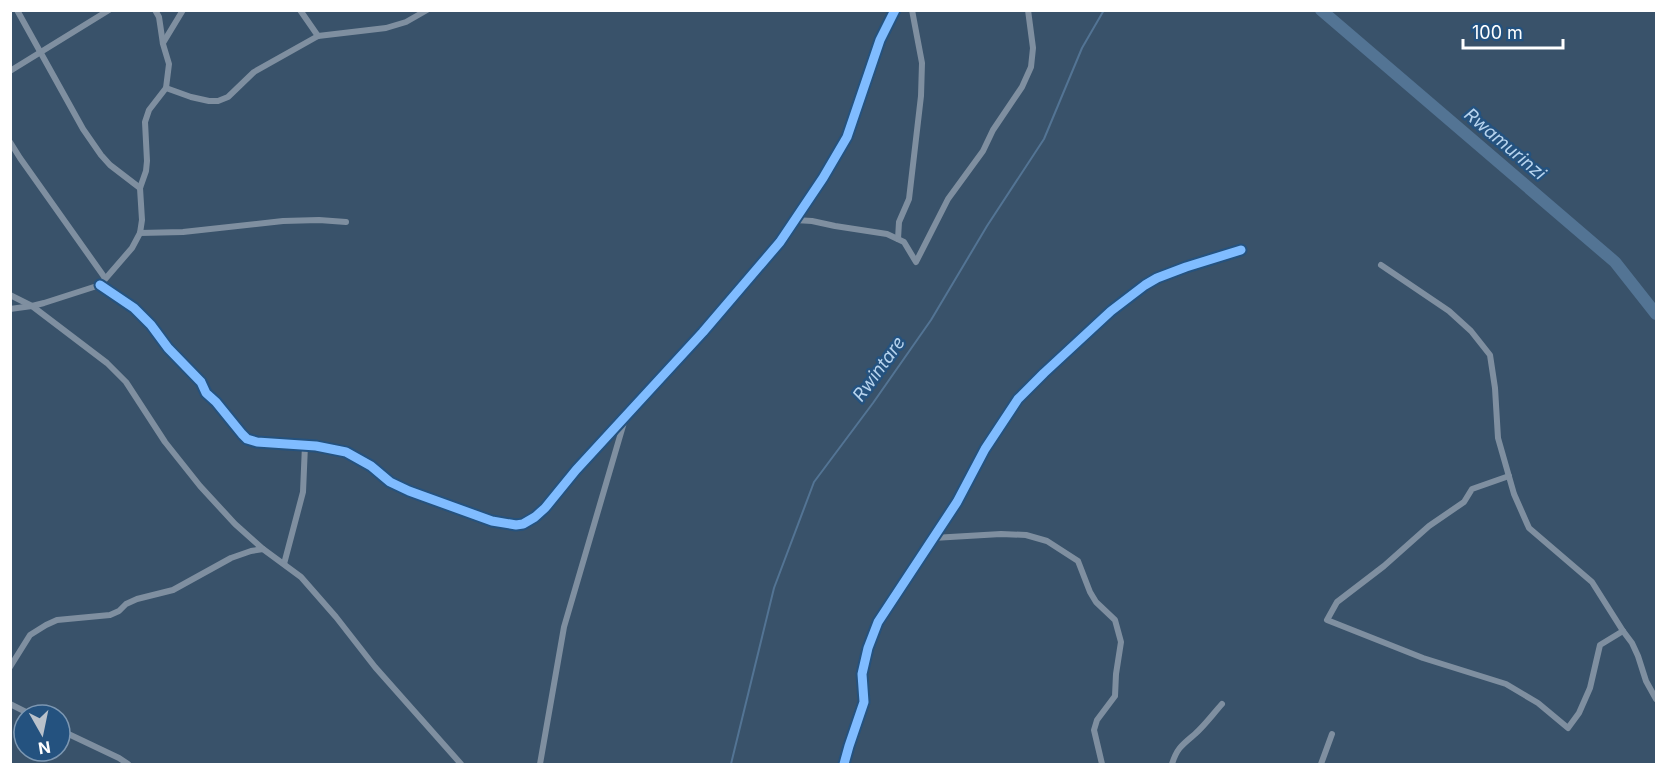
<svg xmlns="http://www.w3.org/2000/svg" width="1667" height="775" font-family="Inter,sans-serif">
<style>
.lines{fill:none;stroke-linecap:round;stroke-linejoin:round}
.stream{stroke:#537494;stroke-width:2}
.river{stroke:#537494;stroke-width:12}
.street{stroke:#7f8fa0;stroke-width:6}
.cycleway-casing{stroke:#24527f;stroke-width:13}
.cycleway{stroke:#80bcff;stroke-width:9}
.labels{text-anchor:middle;stroke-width:5;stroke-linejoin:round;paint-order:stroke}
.water-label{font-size:18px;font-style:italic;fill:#b6d3ee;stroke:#24527f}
</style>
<rect width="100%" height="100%" fill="#39526a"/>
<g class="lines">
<polyline class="stream" points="731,764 774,588 814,482 873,403 931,320 987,226 1044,139 1082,48 1104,10"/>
<polyline class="river" points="1321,10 1615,262 1656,314"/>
<g class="street">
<polyline points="17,10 83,129 101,155 110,165 140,188"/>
<polyline points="300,10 318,36"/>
<polyline points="163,43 183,10"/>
<polyline points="10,71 109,10"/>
<polyline points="166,88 191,97 209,101 218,101 228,97 254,72 318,36 386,28 406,22 427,10"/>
<polyline points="10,142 20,158 105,278"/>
<polyline points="795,220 812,221 835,226 887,234 904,242 916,262 948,199 983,151 993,130 1022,87 1031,67 1033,48 1028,10"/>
<polyline points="140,233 183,232 283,221 319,220 346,222"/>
<polyline points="898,239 899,222 909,199 921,96 922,63 912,10"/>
<polyline points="1381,265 1449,311 1471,331 1490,355 1495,388 1498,438 1514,494 1529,528 1592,582 1623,631 1632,643 1638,656 1646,681 1656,699"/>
<polyline points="100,285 134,308 151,325 168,348 201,382 206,393 216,402 242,434 247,439 257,442 316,446 346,452 371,466 390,482 409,491 492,521 516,525 523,524 535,517 545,508 576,470 703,332 780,242 823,178 847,137 880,40 895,10"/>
<polyline points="10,295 32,306 107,363 126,382 165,442 200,486 235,524 263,549 301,577 336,617 375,667 461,764"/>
<polyline points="10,309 32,306 44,303 100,285 132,248 140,233 142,220 140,188 146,171 147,161 145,122 149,110 166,88 169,64 163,44 159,17 155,10"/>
<polyline points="1509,476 1472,489 1464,502 1429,526 1384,566 1337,602 1327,620 1423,658 1506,684 1538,703 1568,728 1579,713 1590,688 1600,645 1623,631"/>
<polyline points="933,538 1001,534 1026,535 1047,541 1078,561 1090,592 1096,602 1115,620 1121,642 1116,674 1115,696 1097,720 1094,730 1102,764"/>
<polyline points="284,564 303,492 305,445"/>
<polyline points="10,667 30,635 46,625 57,620 110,615 119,611 126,604 137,599 173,590 231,558 251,551 263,549"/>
<polyline points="10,704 32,715"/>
<polyline points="60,730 119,758 128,764"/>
<polyline points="540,764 564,627 625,419"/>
<polyline points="844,764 849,746 864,702 862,674 868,648 878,622 957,502 985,449 1018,399 1044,373 1111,311 1145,285 1157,278 1186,267 1241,250"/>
<path d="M 1172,764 C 1177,748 1182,745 1195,734 C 1205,725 1213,714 1222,704"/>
<polyline points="1321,764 1332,734"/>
</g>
<g class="cycleway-casing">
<g id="cycleway">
<polyline points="100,285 134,308 151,325 168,348 201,382 206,393 216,402 242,434 247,439 257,442 316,446 346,452 371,466 390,482 409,491 492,521 516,525 523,524 535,517 545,508 576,470 703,332 780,242 823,178 847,137 880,40 895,10"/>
<polyline points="844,764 849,746 864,702 862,674 868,648 878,622 957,502 985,449 1018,399 1044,373 1111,311 1145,285 1157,278 1186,267 1241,250"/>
</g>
</g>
<use href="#cycleway" class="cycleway"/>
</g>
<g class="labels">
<g class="water-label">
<text transform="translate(1505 144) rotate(40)" y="6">Rwamurinzi</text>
<text transform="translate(879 369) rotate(-54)" y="6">Rwintare</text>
</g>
</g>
<rect width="1667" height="775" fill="none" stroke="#ffffff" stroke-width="24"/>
<g transform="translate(42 733) rotate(171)"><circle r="28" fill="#24527f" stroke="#7c97b2" stroke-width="1.5"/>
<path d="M0-4.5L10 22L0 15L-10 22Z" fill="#bac2cb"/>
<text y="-9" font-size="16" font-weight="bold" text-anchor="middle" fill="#ffffff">N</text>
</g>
<path d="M1463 39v9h100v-9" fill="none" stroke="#ffffff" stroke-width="3"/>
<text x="1472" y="39" font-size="18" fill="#ffffff" stroke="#24527f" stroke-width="4.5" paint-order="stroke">100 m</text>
</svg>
